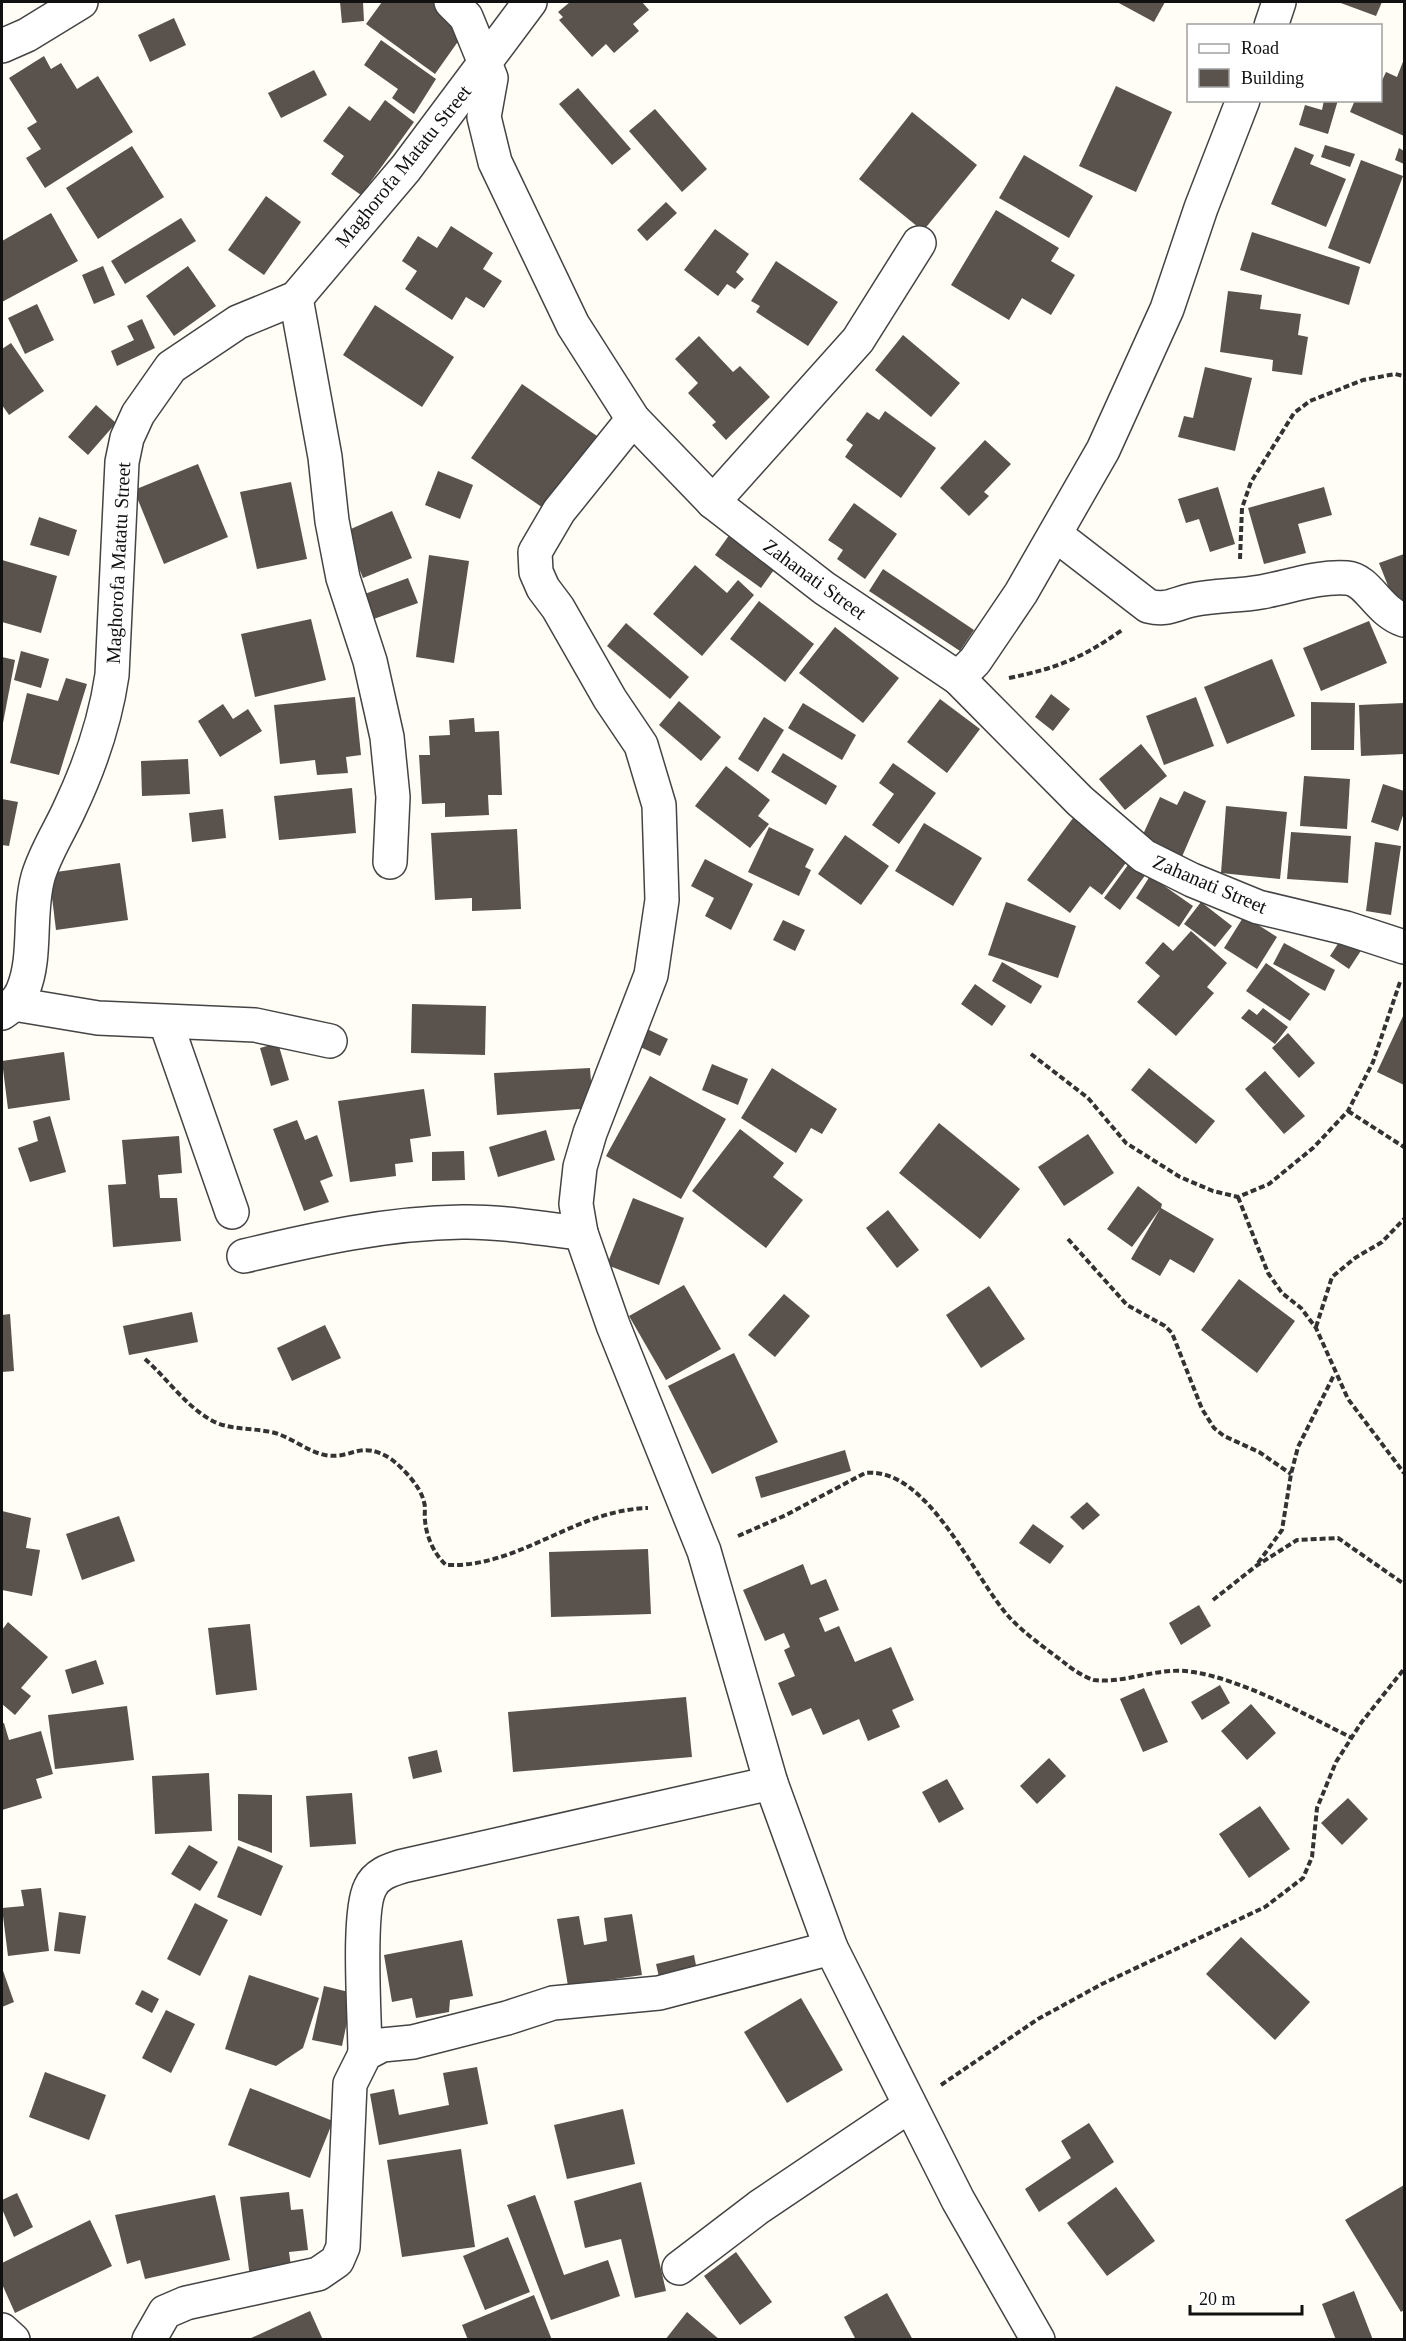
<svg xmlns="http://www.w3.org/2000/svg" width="1406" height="2341" font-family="'Times New Roman',serif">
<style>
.building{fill:#5a524d}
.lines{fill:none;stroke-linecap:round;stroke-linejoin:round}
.minor-casing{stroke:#444;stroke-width:36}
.path{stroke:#333;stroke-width:4;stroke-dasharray:6 3;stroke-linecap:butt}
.minor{stroke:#fff;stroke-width:33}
.labels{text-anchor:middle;stroke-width:6;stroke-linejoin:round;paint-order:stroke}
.street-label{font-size:20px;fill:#111;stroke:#fff}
</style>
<rect width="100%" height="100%" fill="#fffdf5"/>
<g class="building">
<polygon points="340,2 363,2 364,21 342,23"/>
<polygon points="382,2 434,2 469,26 435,74 366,24"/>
<polygon points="570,2 642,2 649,10 633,24 639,31 614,53 606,44 592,57 559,20 563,17 558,12"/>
<polygon points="1117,2 1165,2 1154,22"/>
<polygon points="1338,2 1382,2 1376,16"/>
<polygon points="174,18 186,45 150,62 138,35"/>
<polygon points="381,40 436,79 414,114 392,98 398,89 364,65"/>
<polygon points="44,56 51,69 61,63 77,89 98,76 133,132 45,188 26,158 41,149 27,128 37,122 9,78"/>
<polygon points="1404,59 1404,136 1350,112 1355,100 1380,100 1380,85 1386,72 1397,77"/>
<polygon points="314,70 327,95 281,118 268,93"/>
<polygon points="1116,86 1172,112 1136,192 1079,166"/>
<polygon points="578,88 631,149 612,165 559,104"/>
<polygon points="385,100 414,122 361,195 331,174 344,156 323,141 349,106 370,121"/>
<polygon points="1324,100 1338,100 1328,134 1299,125 1305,105 1322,110"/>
<polygon points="655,109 707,169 682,192 629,131"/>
<polygon points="912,112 977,165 923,231 859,179"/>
<polygon points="1325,145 1355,154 1350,167 1321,157"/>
<polygon points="132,146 164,197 98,239 66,188"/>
<polygon points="1295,147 1314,155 1310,164 1346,179 1326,227 1271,204"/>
<polygon points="1399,148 1404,151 1404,164 1395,160"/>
<polygon points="1024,155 1093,196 1069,238 999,198"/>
<polygon points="1361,160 1403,176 1370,264 1328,248"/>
<polygon points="266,196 301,222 264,275 228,250"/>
<polygon points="666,202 677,213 647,241 637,230"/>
<polygon points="996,210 1059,248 1051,261 1075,275 1051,315 1022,298 1009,320 951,285"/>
<polygon points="51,213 78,261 2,302 2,241"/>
<polygon points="181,218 196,241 125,284 111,261"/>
<polygon points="451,226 493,253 483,269 502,281 484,308 466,297 452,320 405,289 417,271 402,261 418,236 437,248"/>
<polygon points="715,229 749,254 736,272 744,279 735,289 727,284 718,296 684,270"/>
<polygon points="1252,232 1360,267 1349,305 1240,270"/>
<polygon points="776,261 838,302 808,346 756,312 760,306 751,301"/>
<polygon points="103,266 115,295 94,304 82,275"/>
<polygon points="188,266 216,306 174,336 146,296"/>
<polygon points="1228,291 1262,295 1260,309 1301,314 1298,335 1308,337 1302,375 1272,371 1273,360 1220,352"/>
<polygon points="37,304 54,340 25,354 8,318"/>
<polygon points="375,305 454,357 422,407 343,355"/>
<polygon points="142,319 155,348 117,366 111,351 134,340 127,326"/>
<polygon points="903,335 960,383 931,417 875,370"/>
<polygon points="699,336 733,372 740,366 770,397 726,440 712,425 716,422 688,393 698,383 675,359"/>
<polygon points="11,343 44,391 9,415 2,405 2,349"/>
<polygon points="1205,367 1252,378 1235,451 1178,437 1184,416 1193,418"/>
<polygon points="522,384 597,436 546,510 471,458"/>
<polygon points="96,405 116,423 88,455 68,437"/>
<polygon points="885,411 936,448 901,498 845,457 853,445 846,440 867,412 879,420"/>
<polygon points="985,440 1011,464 984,492 989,496 969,516 940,488"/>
<polygon points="198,464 228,537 164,564 134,490"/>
<polygon points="438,471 473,485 460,519 425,505"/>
<polygon points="291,482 307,559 257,569 240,492"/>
<polygon points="1218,487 1235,544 1210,552 1199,519 1186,523 1178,499"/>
<polygon points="1324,487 1332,515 1298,524 1306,553 1264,564 1248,508"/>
<polygon points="854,503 897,534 865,579 837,559 843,550 828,540"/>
<polygon points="392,511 412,558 363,578 344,532"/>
<polygon points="39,517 77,530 69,556 30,545"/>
<polygon points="730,534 776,567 761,588 715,555"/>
<polygon points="1404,554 1404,602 1396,606 1379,563"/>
<polygon points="429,555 469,561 454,663 416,657"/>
<polygon points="2,560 57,576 41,633 2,622"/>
<polygon points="695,565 727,593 738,580 754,595 702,656 653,614"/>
<polygon points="883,569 974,630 960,651 869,591"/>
<polygon points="408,578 418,603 371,620 362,595"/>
<polygon points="759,601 814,644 785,682 730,639"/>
<polygon points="311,619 326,680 255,697 241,634"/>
<polygon points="1369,621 1387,663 1321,691 1303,648"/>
<polygon points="626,623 689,677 670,699 607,646"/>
<polygon points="835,627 899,678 863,723 799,673"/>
<polygon points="21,651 49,659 41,688 14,680"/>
<polygon points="2,657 15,660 3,723 2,723"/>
<polygon points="1272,659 1295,716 1227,744 1204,687"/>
<polygon points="66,678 87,684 59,775 10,763 27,693 58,701"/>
<polygon points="1051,694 1070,709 1053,731 1035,717"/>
<polygon points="355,697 361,755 346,757 348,773 317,775 315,760 280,764 274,705"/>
<polygon points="1196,697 1214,746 1164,765 1146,716"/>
<polygon points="940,699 980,729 947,773 907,742"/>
<polygon points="679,701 721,737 701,761 659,725"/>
<polygon points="1311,702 1355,703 1354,750 1311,750"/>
<polygon points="803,703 856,735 842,760 788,728"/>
<polygon points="1404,703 1404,754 1361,756 1359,705"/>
<polygon points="223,704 233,719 248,709 262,731 220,757 198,721"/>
<polygon points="764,717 784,730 758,772 738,759"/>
<polygon points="474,718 475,732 499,731 502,795 488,795 489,815 445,817 445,803 422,804 419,755 430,755 429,736 450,735 449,720"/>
<polygon points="1141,744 1167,776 1125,810 1099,779"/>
<polygon points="783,753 837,786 826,805 771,772"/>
<polygon points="188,759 190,794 142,796 141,761"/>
<polygon points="893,763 936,793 899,844 872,825 894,794 879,783"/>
<polygon points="726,766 770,800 758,816 769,824 750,848 695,806"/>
<polygon points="1304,776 1350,779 1347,829 1300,826"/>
<polygon points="1383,784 1404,791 1404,812 1398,831 1371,822"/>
<polygon points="352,788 356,833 279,840 274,796"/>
<polygon points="1184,791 1206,801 1181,859 1140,841 1160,797 1177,805"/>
<polygon points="2,799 18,802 9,846 2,845"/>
<polygon points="1226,806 1287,812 1280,879 1221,873"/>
<polygon points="223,809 226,838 192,842 189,813"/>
<polygon points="1076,814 1131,856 1102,895 1090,886 1070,913 1027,880"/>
<polygon points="924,823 982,858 953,906 895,871"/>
<polygon points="769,827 814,849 805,867 811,870 799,896 748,872"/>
<polygon points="517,829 521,909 472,911 472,898 435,900 431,833"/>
<polygon points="1291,832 1351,836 1348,883 1287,879"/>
<polygon points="845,835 889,866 861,905 818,874"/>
<polygon points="1375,842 1401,846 1391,915 1366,911"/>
<polygon points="1133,858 1149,870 1120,910 1104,898"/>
<polygon points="705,859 753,884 731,930 705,916 714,898 691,886"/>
<polygon points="120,863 128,920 56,930 49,873"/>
<polygon points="1150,876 1193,906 1179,927 1136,898"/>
<polygon points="1006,902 1076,926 1058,978 988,955"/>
<polygon points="1201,902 1232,926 1215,947 1184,924"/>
<polygon points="1244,916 1277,937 1257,969 1224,948"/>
<polygon points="783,920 805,930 795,951 773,940"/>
<polygon points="1191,931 1227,963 1207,987 1214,993 1176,1036 1137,1002 1160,976 1145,963 1163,942 1173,951"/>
<polygon points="1345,933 1364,946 1349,969 1330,956"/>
<polygon points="1284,943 1335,970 1325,991 1273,964"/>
<polygon points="1002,962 1042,986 1031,1004 992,981"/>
<polygon points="1266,963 1310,994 1290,1021 1246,991"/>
<polygon points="975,984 1006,1006 992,1026 961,1004"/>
<polygon points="412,1004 486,1006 485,1055 411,1053"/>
<polygon points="1263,1008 1288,1027 1275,1044 1241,1018 1249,1009 1257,1015"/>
<polygon points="1404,1014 1404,1085 1377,1072"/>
<polygon points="647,1029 668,1039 660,1056 638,1046"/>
<polygon points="1288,1033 1315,1063 1299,1078 1272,1048"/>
<polygon points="278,1043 289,1080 271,1086 260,1048"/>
<polygon points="64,1052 70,1100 8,1109 2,1061"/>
<polygon points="712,1064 748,1079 738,1105 702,1090"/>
<polygon points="590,1068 593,1108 497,1115 494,1073"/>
<polygon points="772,1068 837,1109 822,1134 811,1128 796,1153 741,1118"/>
<polygon points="1149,1068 1215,1121 1196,1144 1131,1090"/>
<polygon points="1265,1071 1305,1116 1284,1134 1245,1089"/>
<polygon points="650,1076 726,1119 681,1199 606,1156"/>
<polygon points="424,1089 431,1136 410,1139 413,1162 395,1164 396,1176 350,1182 338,1101"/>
<polygon points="50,1116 66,1172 30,1182 18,1148 38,1141 33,1121"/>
<polygon points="297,1120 305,1140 317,1135 333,1176 320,1181 329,1202 304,1211 273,1129"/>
<polygon points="939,1123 1020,1189 980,1239 899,1173"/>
<polygon points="740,1129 784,1163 773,1177 803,1200 766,1248 692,1191"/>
<polygon points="546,1130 555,1160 498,1177 489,1147"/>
<polygon points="1088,1134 1114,1173 1064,1206 1038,1167"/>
<polygon points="179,1136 182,1173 158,1175 160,1198 177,1198 181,1241 113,1247 108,1185 126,1184 122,1140"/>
<polygon points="464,1151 465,1180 432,1181 432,1152"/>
<polygon points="1138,1186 1162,1204 1161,1208 1214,1239 1194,1273 1170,1259 1160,1276 1131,1259 1160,1209 1132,1247 1107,1229"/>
<polygon points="633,1198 684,1218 659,1285 607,1265"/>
<polygon points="888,1210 919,1250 897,1268 866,1228"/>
<polygon points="1239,1279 1295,1321 1257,1373 1201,1330"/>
<polygon points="684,1285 721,1349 666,1380 629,1316"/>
<polygon points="989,1286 1025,1339 981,1368 946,1315"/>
<polygon points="784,1294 810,1316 775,1357 748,1335"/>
<polygon points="192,1312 198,1342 129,1355 123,1326"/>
<polygon points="10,1314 14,1371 2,1372 2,1315"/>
<polygon points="325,1325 341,1358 292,1381 277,1348"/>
<polygon points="734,1353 778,1442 712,1474 668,1386"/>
<polygon points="845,1450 851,1471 761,1498 755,1477"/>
<polygon points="1087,1502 1100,1515 1083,1530 1070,1517"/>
<polygon points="2,1511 31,1518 26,1548 40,1550 32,1596 2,1590"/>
<polygon points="119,1516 135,1561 82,1580 66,1534"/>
<polygon points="1033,1524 1064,1546 1050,1564 1019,1543"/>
<polygon points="648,1549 651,1614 551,1617 549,1552"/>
<polygon points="803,1564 811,1585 826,1579 839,1610 819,1618 825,1632 839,1626 855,1662 891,1647 914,1700 892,1710 900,1727 868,1741 859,1719 823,1735 811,1708 792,1716 778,1683 795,1676 784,1650 790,1647 784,1633 765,1641 743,1590"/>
<polygon points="1199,1605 1211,1626 1181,1645 1169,1623"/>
<polygon points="8,1622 48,1657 21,1688 31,1696 15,1715 2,1704 2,1630"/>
<polygon points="250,1624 257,1690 216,1695 208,1628"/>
<polygon points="96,1660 104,1684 72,1694 65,1670"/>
<polygon points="1220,1685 1230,1703 1202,1720 1191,1702"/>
<polygon points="1144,1688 1168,1742 1143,1752 1120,1699"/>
<polygon points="686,1697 692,1757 513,1772 508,1712"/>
<polygon points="1251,1704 1276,1733 1247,1760 1221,1731"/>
<polygon points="127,1706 134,1760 55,1769 48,1715"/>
<polygon points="2,1723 4,1723 9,1740 41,1731 53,1774 36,1779 42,1798 2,1810"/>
<polygon points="437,1750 442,1772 413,1779 408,1757"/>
<polygon points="1049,1758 1066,1776 1037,1804 1020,1786"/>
<polygon points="209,1773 212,1831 155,1834 152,1776"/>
<polygon points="947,1779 964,1809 939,1823 922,1792"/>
<polygon points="352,1793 356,1844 310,1847 306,1796"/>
<polygon points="238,1794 272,1795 272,1853 238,1840"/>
<polygon points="1348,1798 1368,1819 1342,1845 1321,1823"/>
<polygon points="1260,1806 1290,1849 1249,1878 1219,1834"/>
<polygon points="189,1845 218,1862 200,1891 171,1874"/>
<polygon points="238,1846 283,1866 261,1916 217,1897"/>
<polygon points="41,1888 49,1951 8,1956 2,1908 24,1906 21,1890"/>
<polygon points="195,1903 228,1920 200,1976 167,1959"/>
<polygon points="59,1912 86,1916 80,1954 54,1951"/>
<polygon points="632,1914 642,1975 568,1986 557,1919 579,1916 584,1945 607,1941 604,1918"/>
<polygon points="1241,1937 1310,2002 1275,2040 1206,1974"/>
<polygon points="462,1940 473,1996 450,2000 449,2012 416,2018 412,1998 392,2002 384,1955"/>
<polygon points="694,1955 699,1981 662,1990 656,1964"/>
<polygon points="2,1968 14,2002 2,2007"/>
<polygon points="249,1975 319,1998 303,2048 276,2066 225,2049"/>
<polygon points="324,1986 353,1993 342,2046 312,2040"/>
<polygon points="142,1990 159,1999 152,2013 135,2004"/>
<polygon points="801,1998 843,2070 787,2103 744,2032"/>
<polygon points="166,2010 195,2024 171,2073 142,2058"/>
<polygon points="477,2067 488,2124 379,2145 370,2094 394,2089 399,2115 449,2105 443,2073"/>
<polygon points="45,2072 106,2095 89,2140 29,2117"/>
<polygon points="250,2088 333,2121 310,2178 228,2145"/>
<polygon points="623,2109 635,2164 567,2179 554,2125"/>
<polygon points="1089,2123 1114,2162 1039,2212 1025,2189 1071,2158 1061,2141"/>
<polygon points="461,2149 475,2247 402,2257 387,2160"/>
<polygon points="641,2182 666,2291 635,2298 621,2239 585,2248 574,2201"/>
<polygon points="1404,2185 1404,2310 1401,2312 1345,2220"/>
<polygon points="1116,2187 1155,2241 1107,2276 1067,2223"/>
<polygon points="289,2192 291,2210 303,2209 308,2250 289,2252 292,2273 250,2278 240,2197"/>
<polygon points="17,2193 33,2227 14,2237 2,2209 2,2200"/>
<polygon points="215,2195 230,2260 145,2279 140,2260 127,2264 115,2215"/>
<polygon points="535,2195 564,2275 608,2260 620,2296 551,2320 507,2205"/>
<polygon points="90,2220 112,2266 15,2313 2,2284 2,2263"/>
<polygon points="508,2237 530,2292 485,2310 463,2256"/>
<polygon points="736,2252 772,2302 740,2325 704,2276"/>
<polygon points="1354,2291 1373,2340 1336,2340 1322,2304"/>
<polygon points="887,2293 913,2340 856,2340 844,2317"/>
<polygon points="534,2295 552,2340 468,2340 462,2325"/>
<polygon points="310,2311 323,2340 247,2340"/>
<polygon points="687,2312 720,2340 665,2340"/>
</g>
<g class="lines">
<g class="minor-casing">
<g id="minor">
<polyline points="451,2 466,17 491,78 484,117 495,162 573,325 633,419 713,502 824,588 958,678 1080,801 1144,856 1192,880 1258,907 1346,928 1404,947"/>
<polyline points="1271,26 1279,2"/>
<polyline points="2,46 27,35 81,2"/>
<polyline points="296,298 325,457 332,521 343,578 370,661 387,737 393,797 390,862"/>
<polyline points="633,419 559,511 535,552 536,572 543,588 558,608 610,699 641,745 659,805 662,900 651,975 590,1133 580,1167 576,1204 581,1233 613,1325 704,1551 771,1783 831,1948 958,2200 1038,2340"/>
<polyline points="713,502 858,340 919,243"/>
<path d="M 1056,535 L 1148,606 C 1168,611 1174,604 1192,600 C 1215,595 1238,596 1261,592 C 1289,587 1318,576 1347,578 C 1369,580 1377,611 1404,620"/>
<polyline points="958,678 975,661 1021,593 1103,450 1167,309 1201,208 1243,100"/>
<polyline points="14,1004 98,1018 255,1025 330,1041"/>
<path d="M 2,1013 C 11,1007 19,1001 23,990 C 37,957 28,913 38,877 C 45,853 59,832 69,810 C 90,766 105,723 112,675 L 122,462 L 127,438 L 138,414 L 171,367 L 238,322 L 296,298 L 406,168 L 530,2"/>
<polyline points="166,1023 232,1212"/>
<path d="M 244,1256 C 315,1239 387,1223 462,1222 C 501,1221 542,1229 581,1233"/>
<path d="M 365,2054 C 365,2020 357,1913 370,1888 C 376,1874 390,1870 403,1866 L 771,1783"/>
<polyline points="679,2268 759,2207 909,2106"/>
<polyline points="2,2330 13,2340"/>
<polyline points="149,2340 165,2312 186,2303 318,2274 337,2261 343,2247 350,2084 365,2054 382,2045 413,2042 507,2018 553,2003 659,1993 831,1948"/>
</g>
</g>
<g class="path">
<polyline points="1240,559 1242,508 1251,482 1294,413 1310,401 1363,380 1395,374 1404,376"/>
<path d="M 1009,678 C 1058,668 1082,658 1122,630"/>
<polyline points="1031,1054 1088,1098 1126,1143 1180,1177 1213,1191 1238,1197 1269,1184 1313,1148 1348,1111 1373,1062 1400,982"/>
<polyline points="1348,1111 1404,1147"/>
<polyline points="1238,1197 1268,1273 1282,1293 1301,1308 1316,1328 1348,1399 1404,1473"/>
<polyline points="1068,1239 1127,1305 1165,1326 1172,1333 1202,1409 1214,1428 1224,1436 1259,1452 1291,1474"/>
<polyline points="1316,1327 1332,1277 1355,1258 1382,1242 1404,1219"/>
<path d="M 145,1359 C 168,1379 188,1410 217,1423 C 235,1430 252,1428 271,1432 C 290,1436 306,1451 325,1455 C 352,1460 360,1439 391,1459 C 403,1468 421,1487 424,1502 C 426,1508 424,1514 425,1520 C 426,1536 434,1554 446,1565 C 520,1568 574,1510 648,1508"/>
<path d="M 738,1536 L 786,1515 L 865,1473 C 928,1466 974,1579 1010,1618 C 1026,1635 1048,1650 1066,1664 C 1073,1670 1086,1678 1094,1680 C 1126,1684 1158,1666 1193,1672 C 1244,1680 1306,1715 1352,1738"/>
<polyline points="1258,1563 1282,1530 1291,1474 1298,1447 1334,1375"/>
<polyline points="1213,1600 1256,1566 1297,1540 1338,1538 1404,1584"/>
<polyline points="941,2085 1038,2019 1102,1984 1265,1907 1303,1878 1312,1857 1317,1808 1336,1762 1361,1723 1404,1669"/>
</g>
<use href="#minor" class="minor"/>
</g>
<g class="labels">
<g class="street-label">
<text transform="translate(403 166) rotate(-51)" y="7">Maghorofa Matatu Street</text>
<text transform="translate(118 563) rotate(-87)" y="7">Maghorofa Matatu Street</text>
<text transform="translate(815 579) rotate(36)" y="7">Zahanati Street</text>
<text transform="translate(1210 884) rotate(23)" y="7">Zahanati Street</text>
</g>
</g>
<rect width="1406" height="2341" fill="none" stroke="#111111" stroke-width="6"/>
<rect x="1187" y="24" width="195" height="78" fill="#ffffff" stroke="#a0a0a0" stroke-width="1.5"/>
<rect x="1199" y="44" width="30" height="9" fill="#ffffff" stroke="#a0a0a0" stroke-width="1.5"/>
<text x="1241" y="54" font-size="18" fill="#111111">Road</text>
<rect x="1199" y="69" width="30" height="18" fill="#5a524d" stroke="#a0a0a0" stroke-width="1.5"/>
<text x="1241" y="84" font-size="18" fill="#111111">Building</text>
<path d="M1190 2305v9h112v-9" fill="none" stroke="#111111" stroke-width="3"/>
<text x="1199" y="2305" font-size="18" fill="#111111" stroke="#ffffff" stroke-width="4.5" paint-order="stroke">20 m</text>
</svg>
